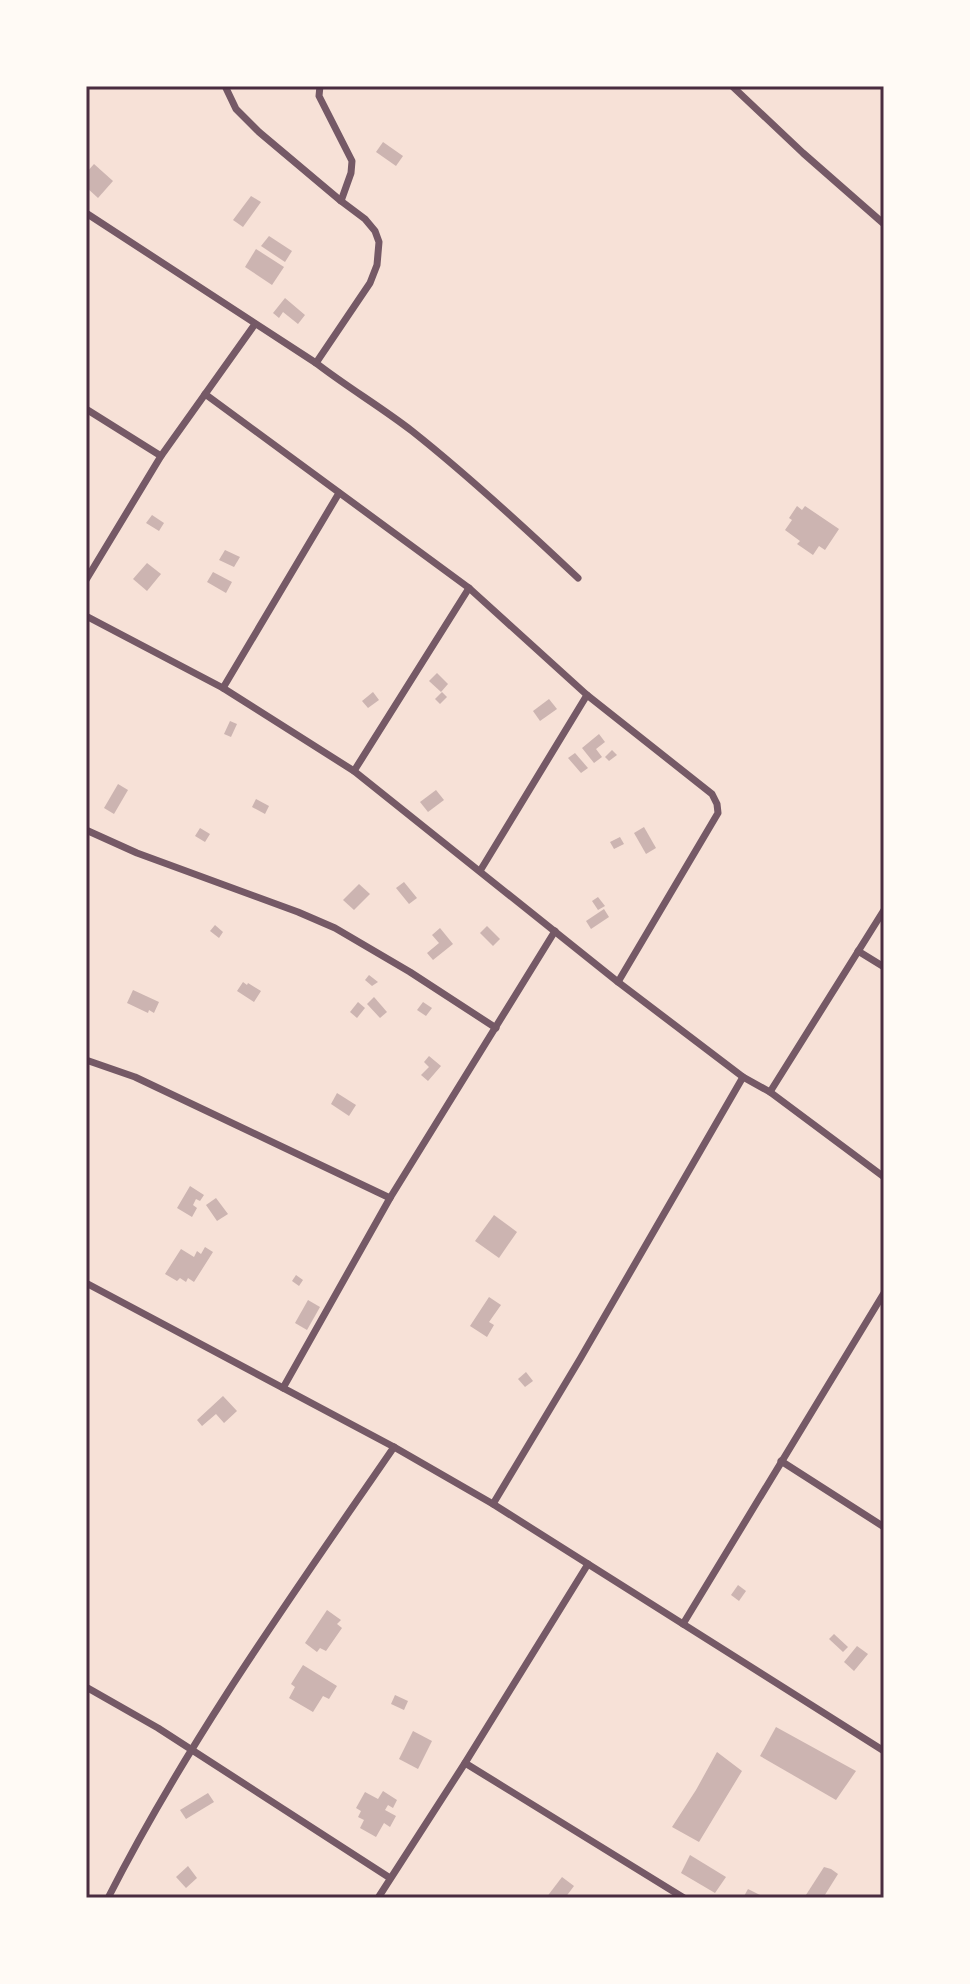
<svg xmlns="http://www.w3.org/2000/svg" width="970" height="1984" font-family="Manrope,sans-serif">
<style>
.building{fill:#ccb4b1}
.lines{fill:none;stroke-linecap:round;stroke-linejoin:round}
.minor{stroke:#755966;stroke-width:7}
.neatline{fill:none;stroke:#4a2c40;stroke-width:3}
</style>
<rect width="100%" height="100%" fill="#f7e1d7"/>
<g class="building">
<polygon points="383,142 403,156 396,166 376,152"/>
<polygon points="94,164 113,181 98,198 86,187 86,173"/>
<polygon points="251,196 261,202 243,227 233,220"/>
<polygon points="269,236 292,251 285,262 261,246"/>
<polygon points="256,249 284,267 272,285 245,267"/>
<polygon points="285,298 305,315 298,324 283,312 279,318 273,313"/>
<polygon points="797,506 802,510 805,506 839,529 825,550 819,546 813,555 797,544 800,541 785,530 792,520 789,518"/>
<polygon points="152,515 164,523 159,531 146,523"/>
<polygon points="225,550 240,557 234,567 219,560"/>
<polygon points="147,563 161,574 147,591 133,579"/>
<polygon points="213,572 232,582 226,593 207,582"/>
<polygon points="437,673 448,684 441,692 429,681"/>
<polygon points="373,692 379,700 368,708 362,701"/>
<polygon points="442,692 447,697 440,704 435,699"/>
<polygon points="549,699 557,709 540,721 533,711"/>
<polygon points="230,721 237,724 231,737 224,734"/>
<polygon points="599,734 605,742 596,749 602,757 594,763 582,748"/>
<polygon points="612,750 617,755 609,761 605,757"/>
<polygon points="575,753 588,768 581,773 568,758"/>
<polygon points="118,784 128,790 114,814 104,808"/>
<polygon points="436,790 444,800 428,812 420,802"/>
<polygon points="256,799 269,806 265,814 252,807"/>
<polygon points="644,827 656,848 646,854 634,833"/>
<polygon points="200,828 210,834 205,842 195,836"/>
<polygon points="620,837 624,844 614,849 610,842"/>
<polygon points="404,882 417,898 409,904 396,888"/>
<polygon points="359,884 370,894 354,910 343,900"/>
<polygon points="598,897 605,906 598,910 592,901"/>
<polygon points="604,909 609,917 591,929 586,921"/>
<polygon points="215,925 223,932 219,938 210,931"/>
<polygon points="487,926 500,939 493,946 480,933"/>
<polygon points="440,928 453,944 433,960 427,953 439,943 432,935"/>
<polygon points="369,975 378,982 372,986 365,980"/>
<polygon points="243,982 247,985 248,983 261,991 254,1002 237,991"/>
<polygon points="133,990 159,1002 154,1013 149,1010 148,1013 127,1003"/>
<polygon points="374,997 387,1012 380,1018 367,1004"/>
<polygon points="358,1002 365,1008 357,1018 350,1012"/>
<polygon points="423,1002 432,1008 426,1016 417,1010"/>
<polygon points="429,1056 441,1066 428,1081 421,1075 429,1067 424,1062"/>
<polygon points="337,1093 356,1105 349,1116 331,1104"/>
<polygon points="190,1186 204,1195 200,1201 196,1199 193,1205 197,1208 192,1217 177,1208"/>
<polygon points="216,1198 228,1214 217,1221 206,1205"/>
<polygon points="494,1215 517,1232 499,1258 475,1241"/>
<polygon points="205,1247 213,1252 194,1282 188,1278 186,1282 180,1278 177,1281 165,1274 181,1249 194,1257 197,1251 201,1254"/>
<polygon points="296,1275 303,1280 299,1286 292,1281"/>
<polygon points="489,1297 501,1305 489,1322 494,1325 487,1337 470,1326"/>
<polygon points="308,1300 320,1307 307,1330 295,1323"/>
<polygon points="526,1372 533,1381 525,1387 518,1379"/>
<polygon points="223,1396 237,1411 224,1423 216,1414 202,1426 197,1420"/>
<polygon points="738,1585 746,1591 739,1601 731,1595"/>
<polygon points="327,1610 341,1620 337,1624 342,1628 326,1651 320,1648 317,1652 305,1643"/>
<polygon points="834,1634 848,1647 843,1652 829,1639"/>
<polygon points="857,1646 868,1654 854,1671 844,1662"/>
<polygon points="303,1665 337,1686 329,1699 323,1696 313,1712 289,1698 295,1687 291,1684"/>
<polygon points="395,1695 408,1701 404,1710 391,1704"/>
<polygon points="776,1727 856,1771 836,1800 760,1756"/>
<polygon points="413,1731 432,1741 418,1769 399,1759"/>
<polygon points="717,1752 742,1771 699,1842 672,1827 696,1790"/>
<polygon points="383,1791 397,1800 393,1808 388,1805 385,1810 396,1816 390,1827 384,1823 376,1837 360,1828 364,1820 358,1817 361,1811 356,1808 365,1792 378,1799"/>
<polygon points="208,1793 214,1802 186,1819 180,1810"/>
<polygon points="690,1855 726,1877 715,1893 681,1873"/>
<polygon points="188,1866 197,1878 186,1888 176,1877"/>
<polygon points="824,1867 831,1869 838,1874 823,1898 804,1898"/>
<polygon points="562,1877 574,1886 565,1898 546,1898"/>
<polygon points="748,1889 766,1898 743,1898"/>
</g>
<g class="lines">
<g class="minor">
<polyline points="225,86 236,109 259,132 341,201 365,219 375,231 379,242 377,265 370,283 316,363"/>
<polyline points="320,86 319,96 352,161 351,173 341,201"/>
<polyline points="732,86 803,153 884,224"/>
<path d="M 86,213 L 316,363 C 347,387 381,407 412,431 C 470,477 524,527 578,578"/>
<polyline points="205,394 469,588 587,695 712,794 717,804 718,813 618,982"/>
<polyline points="86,409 161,456"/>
<polyline points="86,580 161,456 255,324"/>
<polyline points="86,616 223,688 354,771 618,982 743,1077 770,1092 884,1177"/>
<polyline points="223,688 339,493"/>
<polyline points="354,771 469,588"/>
<polyline points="86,830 137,853 298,912 335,928 410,972 496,1028"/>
<polyline points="480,871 587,695"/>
<polyline points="858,951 884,967"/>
<polyline points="86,1060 135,1077 390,1198"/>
<polyline points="770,1092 884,910"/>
<polyline points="86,1283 394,1447 493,1504 884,1751"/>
<polyline points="283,1388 390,1198 555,931"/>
<polyline points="781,1461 884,1527"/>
<polyline points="493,1504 580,1359 743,1077"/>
<polyline points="683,1624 884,1293"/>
<polyline points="86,1687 158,1728 390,1878"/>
<polyline points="465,1763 684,1898"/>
<path d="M 108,1898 C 189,1739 293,1594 394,1447"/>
<polyline points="378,1898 465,1763 588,1564"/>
</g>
</g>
<rect width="970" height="1984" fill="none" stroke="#fffaf5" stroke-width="176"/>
<rect x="88" y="88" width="794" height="1808" class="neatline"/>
</svg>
